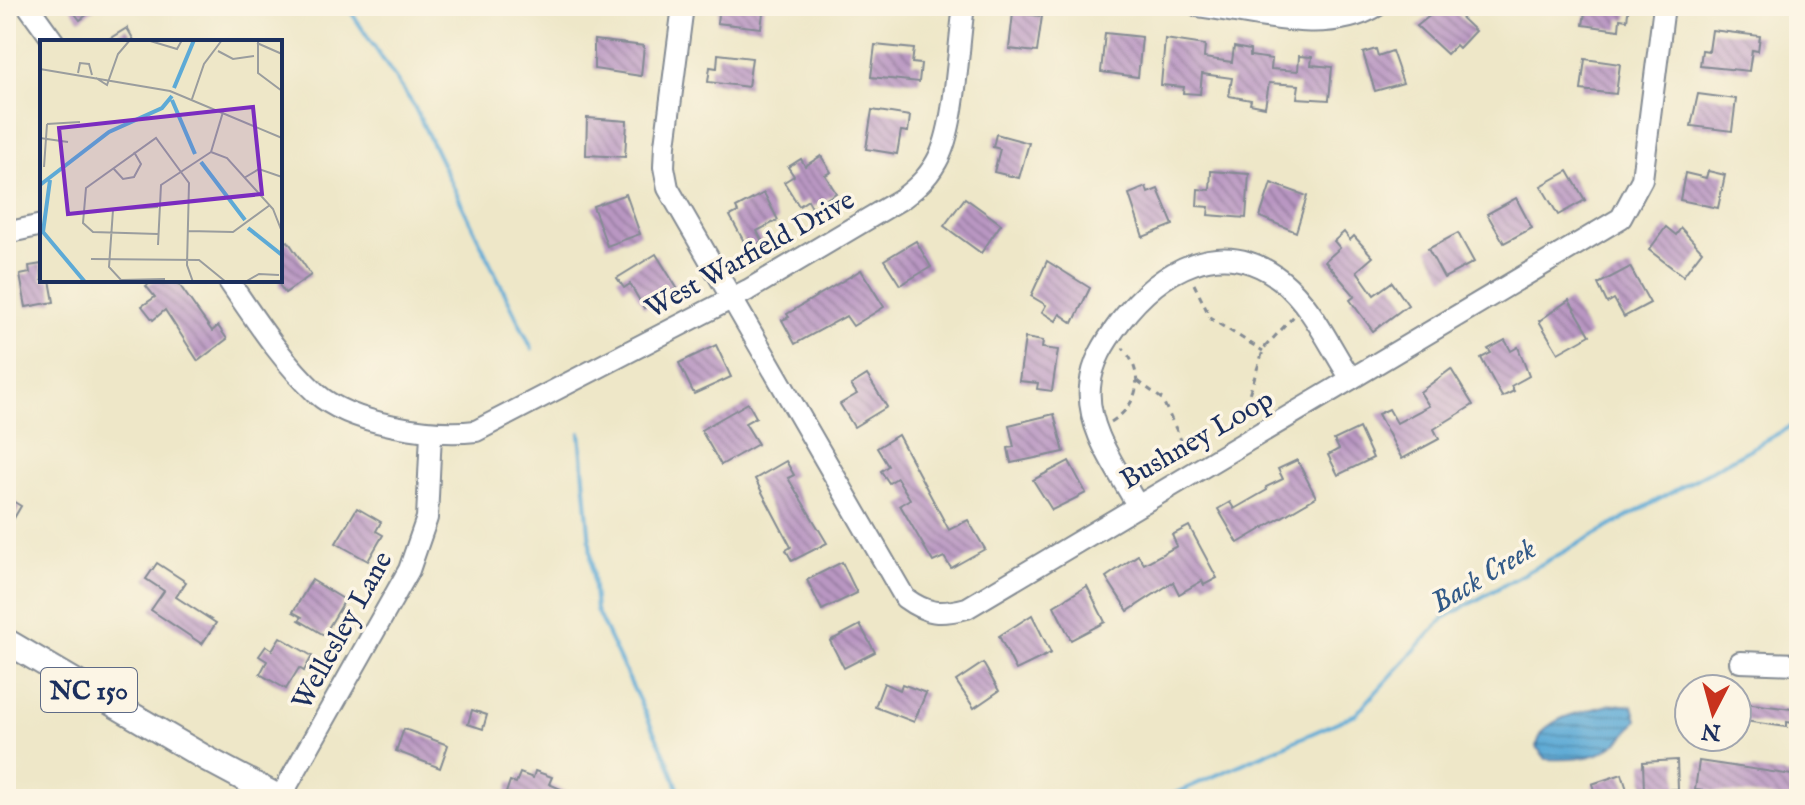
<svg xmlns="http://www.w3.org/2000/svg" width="1805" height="805" font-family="'IM FELL English',serif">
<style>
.water{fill:url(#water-rules);stroke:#3c6c9a;stroke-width:2}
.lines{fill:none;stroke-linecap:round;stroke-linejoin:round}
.stream{stroke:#5daad6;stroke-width:4}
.building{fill:url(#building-back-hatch)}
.minor-casing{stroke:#848b93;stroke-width:24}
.major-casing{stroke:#848b93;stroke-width:28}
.path{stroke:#848b93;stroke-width:3;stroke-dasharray:6 6;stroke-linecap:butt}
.minor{stroke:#fff;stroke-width:20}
.major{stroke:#fff;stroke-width:24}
.labels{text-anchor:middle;stroke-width:7;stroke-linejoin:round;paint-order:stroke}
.shield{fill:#fcf5e5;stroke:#5e6a86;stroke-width:2}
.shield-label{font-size:26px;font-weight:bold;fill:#1b2f5e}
.street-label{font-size:28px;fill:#1b2f5e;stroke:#fcf5e5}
.water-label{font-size:30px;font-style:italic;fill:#325a88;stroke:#fcf5e5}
.inset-river{fill:none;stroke:#5daad6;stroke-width:4}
.inset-road{fill:none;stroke:#9a9d9e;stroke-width:2}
.view{fill:#7b2cbf;fill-opacity:0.15;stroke:#7b2cbf;stroke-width:4}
.inset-edge{fill:none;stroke:#1b2f5e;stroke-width:4}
</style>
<defs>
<pattern id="water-rules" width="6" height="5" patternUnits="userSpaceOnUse" patternTransform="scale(2)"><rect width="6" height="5" fill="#5daad6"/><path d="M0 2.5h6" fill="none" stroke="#4c8bb1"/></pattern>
<pattern id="building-back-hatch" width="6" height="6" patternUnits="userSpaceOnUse" patternTransform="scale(2)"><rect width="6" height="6" fill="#b997c2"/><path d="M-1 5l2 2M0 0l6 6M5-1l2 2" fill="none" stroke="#967ca1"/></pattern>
</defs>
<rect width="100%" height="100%" fill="#fcf5e5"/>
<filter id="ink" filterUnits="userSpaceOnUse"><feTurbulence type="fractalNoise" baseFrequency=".0125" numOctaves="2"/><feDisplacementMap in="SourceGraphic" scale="16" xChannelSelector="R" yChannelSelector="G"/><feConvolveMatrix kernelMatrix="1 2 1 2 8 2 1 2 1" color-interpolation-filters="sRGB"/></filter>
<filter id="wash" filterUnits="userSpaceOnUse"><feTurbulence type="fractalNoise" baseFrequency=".006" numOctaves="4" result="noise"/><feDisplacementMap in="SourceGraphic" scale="32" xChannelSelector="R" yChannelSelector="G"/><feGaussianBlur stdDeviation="1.8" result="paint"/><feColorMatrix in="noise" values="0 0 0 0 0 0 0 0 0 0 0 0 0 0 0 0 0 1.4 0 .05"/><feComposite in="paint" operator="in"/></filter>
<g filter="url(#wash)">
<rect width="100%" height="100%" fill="#eee7c8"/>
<path class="water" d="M 1612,704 L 1633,706 L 1637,720 C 1612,756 1589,761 1546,759 L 1537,747 C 1541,715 1586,712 1612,704 Z"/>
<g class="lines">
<g class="stream">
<polyline points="347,6 414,106 532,349"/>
<polyline points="580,433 596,610 668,761 682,799"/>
<polyline points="1162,799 1356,714 1444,618 1799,422"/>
</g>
</g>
<g id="blocks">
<g class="building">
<polygon points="69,6 98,6 80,20"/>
<polygon points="719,6 764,6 761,28 717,23"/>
<polygon points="1442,6 1449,6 1475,31 1459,48 1456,45 1447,54 1417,26"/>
<polygon points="1586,6 1629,6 1627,20 1620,19 1619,30 1583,25"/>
<polygon points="1013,13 1042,16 1037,52 1009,49"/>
<polygon points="127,28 135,42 104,42"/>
<polygon points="1712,30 1760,36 1758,51 1752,50 1749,71 1700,66 1702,50 1709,51"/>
<polygon points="1105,33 1142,37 1138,77 1101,72"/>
<polygon points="1165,39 1205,45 1204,58 1232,62 1234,47 1250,50 1250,56 1272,59 1271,69 1298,71 1299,56 1312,57 1311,65 1332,67 1329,100 1297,98 1299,85 1269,83 1265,107 1250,104 1251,100 1229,96 1232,78 1202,74 1200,94 1183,93 1184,87 1161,85"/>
<polygon points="594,40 644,46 641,76 594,69"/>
<polygon points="875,45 914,49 912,63 921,64 919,82 871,77"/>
<polygon points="1376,49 1378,56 1392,51 1403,83 1375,91 1363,53"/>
<polygon points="718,54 752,58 748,87 708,82 710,67 717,68"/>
<polygon points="1585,59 1620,64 1616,94 1581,90"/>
<polygon points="1698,94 1736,99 1732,131 1691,126"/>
<polygon points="872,110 910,116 908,132 901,131 897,154 866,149"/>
<polygon points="587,118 627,121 625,157 586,155"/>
<polygon points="996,134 1029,143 1019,178 994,172 1000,149 993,147"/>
<polygon points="821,156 831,172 825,175 836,193 812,208 808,200 799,206 784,182 794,176 788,167 801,159 805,166"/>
<polygon points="1211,171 1249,174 1246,218 1208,215 1209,207 1197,206 1198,189 1210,190"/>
<polygon points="1568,171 1585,200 1558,215 1541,186"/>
<polygon points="1708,171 1725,175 1718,208 1680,200 1685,173 1706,178"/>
<polygon points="1271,183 1307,196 1296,232 1260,217"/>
<polygon points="1146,187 1148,193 1158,189 1173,225 1143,237 1129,194"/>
<polygon points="764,193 778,220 757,231 762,241 748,249 730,216 738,212 736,208"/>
<polygon points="626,194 640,234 607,246 593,206"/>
<polygon points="965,198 1001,224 981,253 944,226"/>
<polygon points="1516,198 1532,228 1504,243 1487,214"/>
<polygon points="1666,227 1676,235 1681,228 1702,251 1683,276 1649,250"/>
<polygon points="1344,232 1350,240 1354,236 1373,257 1357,271 1374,295 1392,282 1408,305 1373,331 1350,300 1355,296 1325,261 1340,248 1334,241"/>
<polygon points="1458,233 1474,262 1444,278 1428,249"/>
<polygon points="288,241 311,275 285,293 280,286 280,246"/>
<polygon points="916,241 931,267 900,285 884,260"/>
<polygon points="656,254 677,288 644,308 630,284 624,288 617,278"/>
<polygon points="1047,261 1090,288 1073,323 1060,314 1056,321 1042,312 1046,305 1031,296"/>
<polygon points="42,264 42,280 50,280 54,302 26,307 20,275 30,273 29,266"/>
<polygon points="1630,267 1650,303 1624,317 1614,299 1607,303 1598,284"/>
<polygon points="861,270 884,307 853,326 846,316 795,344 782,320 789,317 787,314"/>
<polygon points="155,280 176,280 212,331 218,326 227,339 198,361 165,310 153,320 142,306 155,297 146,286"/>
<polygon points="1569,300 1590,335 1558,353 1539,321"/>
<polygon points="1025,338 1043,341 1042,348 1058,350 1052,391 1037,389 1038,383 1019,381"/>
<polygon points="1505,340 1511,351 1518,347 1529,376 1511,386 1514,391 1502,397 1481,358 1491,353 1488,349"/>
<polygon points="716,345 731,377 694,394 679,363"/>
<polygon points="1451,369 1473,405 1434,429 1439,439 1402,459 1378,414 1389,409 1397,423 1429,406 1420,392"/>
<polygon points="867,375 887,407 854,427 840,404 857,394 851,385"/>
<polygon points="748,403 756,417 745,423 758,444 721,465 701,430"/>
<polygon points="1054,414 1064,452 1011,463 1008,448 1014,447 1009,425"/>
<polygon points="1359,428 1373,458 1338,475 1328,455 1339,449 1334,440"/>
<polygon points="898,435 949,530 968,520 985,549 951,568 944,557 933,562 900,505 910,499 897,478 889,483 881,471 888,466 877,448"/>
<polygon points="1297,460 1316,497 1238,543 1218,509 1230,502 1234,509 1267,490 1266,487 1283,479 1278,469"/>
<polygon points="786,461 794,475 788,478 827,543 792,561 786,550 791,547 755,479"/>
<polygon points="1069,461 1086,493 1052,510 1033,480"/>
<polygon points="6,497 21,506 6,532"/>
<polygon points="357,508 381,522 376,531 383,535 368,561 336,543"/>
<polygon points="1189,526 1217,578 1204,585 1202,581 1179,594 1173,582 1128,611 1106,577 1138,555 1144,564 1177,546 1172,535"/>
<polygon points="842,562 857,593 822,610 807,580"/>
<polygon points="157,563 186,582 176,597 216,623 202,644 151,610 164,591 146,579"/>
<polygon points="312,580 345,600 324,635 299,620 302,617 293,612"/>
<polygon points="1087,586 1105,622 1071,640 1054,606"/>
<polygon points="1032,615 1051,653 1016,670 999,636"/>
<polygon points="860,625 875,652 844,668 830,641"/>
<polygon points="280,637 312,656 304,671 299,668 286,689 260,674 267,661 259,656 266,646 272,650"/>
<polygon points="983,663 999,691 974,708 956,681"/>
<polygon points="884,683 900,690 902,684 926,693 914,722 875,707"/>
<polygon points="1737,702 1799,710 1799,724 1787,722 1787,727 1737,720"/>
<polygon points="472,710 487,715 483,729 468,724"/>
<polygon points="404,729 448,745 440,768 396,751"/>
<polygon points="1677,760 1678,789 1644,791 1643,762"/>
<polygon points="1699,761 1799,776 1799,799 1695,790"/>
<polygon points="535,771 552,777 549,784 584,799 523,799 506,793 510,781 516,783 520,773 533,778"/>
<polygon points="1622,774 1629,796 1597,799 1592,784"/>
</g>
</g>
</g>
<g filter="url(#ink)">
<use href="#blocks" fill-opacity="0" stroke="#848b93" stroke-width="2"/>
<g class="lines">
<g class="minor-casing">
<g id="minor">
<polyline points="28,6 54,42"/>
<path d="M 683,6 L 665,145 L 664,167 L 668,188 L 905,598 C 927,614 940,615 967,608 L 1621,218 L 1642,179 L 1664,6"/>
<path d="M 1198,6 C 1254,13 1326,37 1377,6"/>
<polyline points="6,233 42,225"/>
<path d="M 228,280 C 255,319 281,360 316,393 C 350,424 432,436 476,431 L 748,290 L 903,198 C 919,186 931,174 940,155 C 956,119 958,47 964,6"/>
<path d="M 1137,505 C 1118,470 1086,429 1090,387 C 1092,362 1105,342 1120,322 C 1159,271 1221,233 1281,280 C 1312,305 1330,347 1351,379"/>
<polyline points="1740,662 1799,664"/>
<polyline points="280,798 409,570 427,518 431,433"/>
</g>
</g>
<g class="major-casing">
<polyline id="major" points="6,641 207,759 282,799"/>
</g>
<g class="path">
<polyline points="1194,284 1211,319 1263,351"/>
<polyline points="1138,381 1162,399 1188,455"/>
<polyline points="1253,416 1248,397 1264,348 1294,316"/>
<path d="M 1111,422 C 1140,404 1145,374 1123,348"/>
</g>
<use href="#minor" class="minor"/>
<use href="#major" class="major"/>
</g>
</g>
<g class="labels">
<rect class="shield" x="41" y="668" width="96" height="44" rx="6"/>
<g class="shield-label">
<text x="89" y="699">NC 150</text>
</g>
<g class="street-label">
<text transform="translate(749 253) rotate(-29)" y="10">West Warfield Drive</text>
<text transform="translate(1196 438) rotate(-30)" y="10">Bushney Loop</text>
<text transform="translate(341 630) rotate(-61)" y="10">Wellesley Lane</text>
</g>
<g class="water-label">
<text transform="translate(1483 575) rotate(-31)" y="10">Back Creek</text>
</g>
</g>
<g transform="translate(40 40)">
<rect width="242" height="242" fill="#eee7c8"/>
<path class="inset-river" d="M 134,48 L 154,0M 132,60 L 155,114M 161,122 L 205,180M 10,140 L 3,192 L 45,242M 0,145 L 69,92 L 122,68 L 132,56M 208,188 L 242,215"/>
<path class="inset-road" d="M 107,0 L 137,9 L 142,0M 218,0 L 218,33 L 242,51M 217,3 L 242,14M 178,11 L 193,19 L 214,16M 0,29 L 130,51 L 242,98M 38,33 L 40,23 L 49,24 L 52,35M 56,38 L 67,45 L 78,14 L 90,0M 152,59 L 164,24 L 182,0M 7,84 L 40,82M 0,98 L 28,102M 171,112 L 187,118 L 233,169 L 242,192M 171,112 L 183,72M 4,127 L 7,84M 73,128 L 83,139 L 94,137 L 101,124 L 94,112M 204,138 L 219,129 L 242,137M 118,167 L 73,170 L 69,227 L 81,240 L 125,239M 148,191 L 193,192 L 230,165M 118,194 L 53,192 L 43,183 L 46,148 L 116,98 L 149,143 L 147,225 L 153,242M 118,205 L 121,145 L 171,112M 51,219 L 159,220 L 186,242M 205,242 L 219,234 L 239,235"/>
<path class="view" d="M 213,67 L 222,154 L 28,174 L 19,88 Z"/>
<rect width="242" height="242" class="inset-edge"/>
</g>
<rect width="1805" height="805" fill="none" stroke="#fcf5e5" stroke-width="32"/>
<g transform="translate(1713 713) rotate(186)"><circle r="38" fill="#fcf5e5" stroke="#a2a6af" stroke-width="2"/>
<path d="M0-6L14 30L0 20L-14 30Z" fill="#c8321e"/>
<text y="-12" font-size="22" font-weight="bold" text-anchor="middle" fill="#1b2f5e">N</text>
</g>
</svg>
